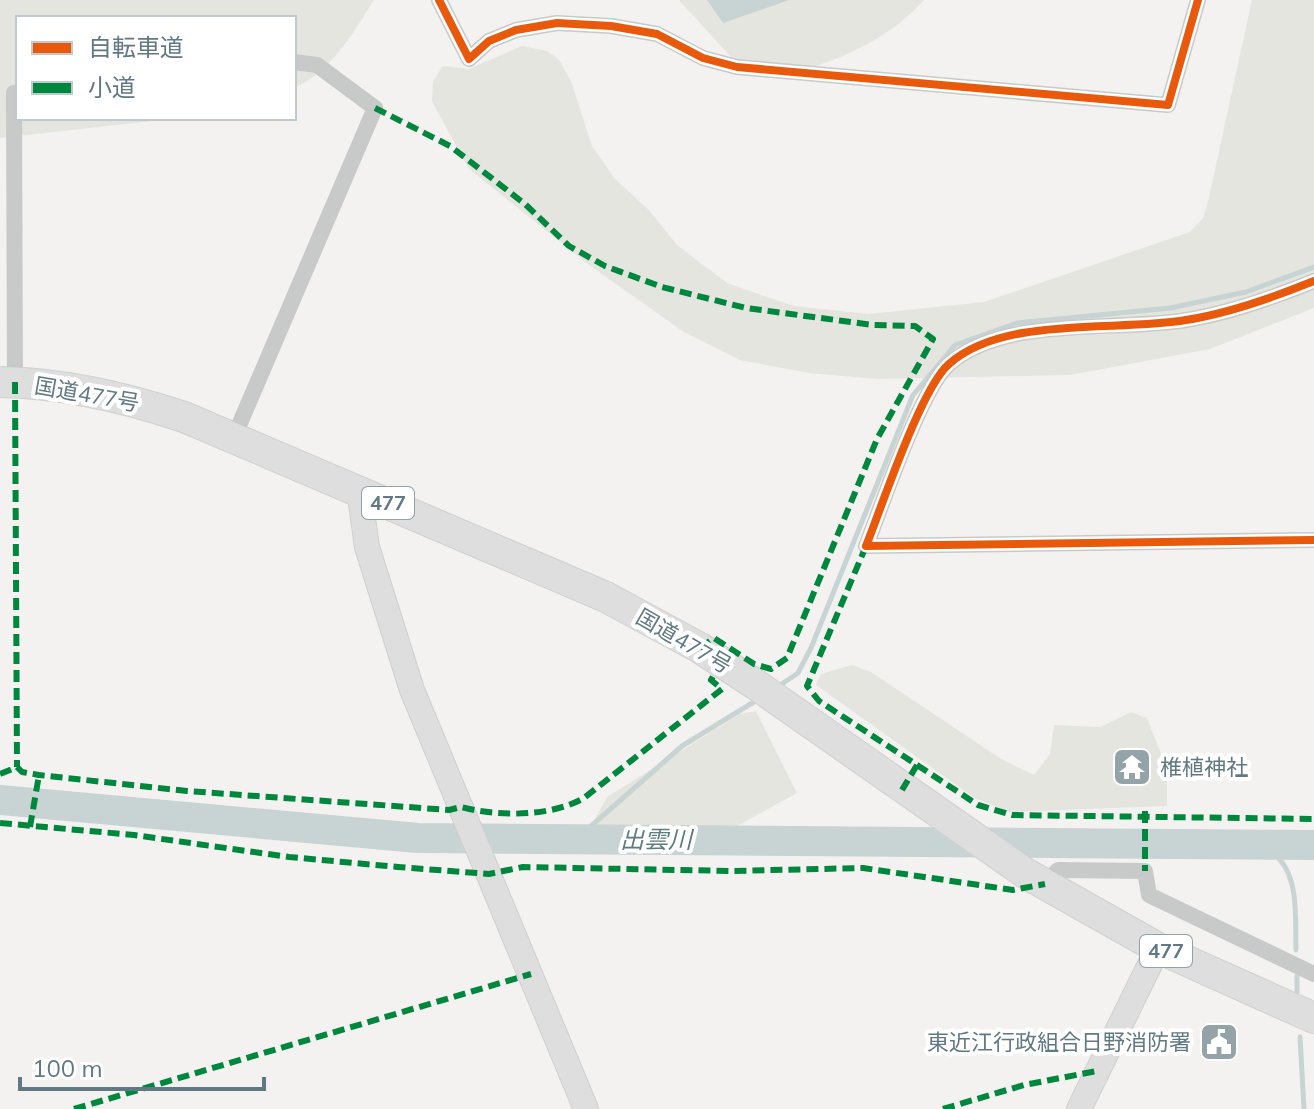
<svg xmlns="http://www.w3.org/2000/svg" width="1314" height="1109" font-family="Mulish,'Noto Sans JP',sans-serif">
<style>
.green{fill:#e3e5de}
.water{fill:#c8d3d3}
.lines{fill:none;stroke-linecap:round;stroke-linejoin:round}
.stream{stroke:#c8d3d3;stroke-width:5}
.river{stroke:#c8d3d3;stroke-width:30}
.secondary-casing{stroke:#ced0cf;stroke-width:26}
.highway-casing{stroke:#cfd0cf;stroke-width:32}
.street{stroke:#c8caca;stroke-width:16}
.secondary{stroke:#dedede;stroke-width:24}
.highway{stroke:#dedede;stroke-width:30}
.quiet{stroke:#00873e;stroke-width:6;stroke-dasharray:12 6;stroke-linecap:butt}
.cycleway-casing{stroke:#fff;stroke-width:13}
.cycleway{stroke:#e8590c;stroke-width:8}
.labels{text-anchor:middle;stroke-width:8;stroke-linejoin:round;paint-order:stroke}
.shield{fill:#fff;stroke:#90a1a8;stroke-width:2}
.shield-label{font-size:20px;font-weight:bold;fill:#617982}
.street-label{font-size:22px;fill:#617982;stroke:#fff}
.poi-label{font-size:22px;fill:#617982;stroke:#fff;text-anchor:start}
.water-label{font-size:24px;font-style:italic;fill:#5d7c80;stroke:#fff}
</style>
<rect width="100%" height="100%" fill="#f3f2f0"/>
<g class="green">
<path d="M 0,0 L 374,0 C 353,33 331,72 294,88 L 294,18 L 18,18 L 18,118 L 180,118 L 0,138 Z"/>
<path d="M 679,0 L 924,0 C 886,43 823,69 766,78 L 730,56 Z"/>
<polygon points="1252,0 1314,0 1314,308 1210,349 1070,375 878,379 809,373 740,360 684,332 589,265 468,168 432,101 433,81 443,66 469,69 522,46 547,51 559,60 571,81 592,146 615,179 649,210 677,245 727,283 794,306 868,314 984,302 1190,232 1203,218 1208,202"/>
<polygon points="852,665 871,672 1001,759 1034,775 1050,754 1054,725 1100,727 1131,712 1147,718 1167,769 1167,806 1009,812 973,797 816,685 821,674"/>
<polygon points="756,711 797,793 735,827 701,831 589,830 607,797 740,714"/>
</g>
<polygon class="water" points="707,0 789,0 723,23"/>
<g class="lines">
<g class="stream">
<polyline points="776,688 798,673 811,648 913,395 955,345 1017,323 1170,308 1246,292 1314,267"/>
<polyline points="573,842 682,746 757,700"/>
<path d="M 1265,846 C 1301,869 1295,911 1296,950"/>
<polyline points="1297,992 1297,976"/>
<polyline points="1300,1037 1304,1109"/>
</g>
<polyline class="river" points="0,800 418,838 1314,845"/>
<g class="secondary-casing">
<g id="secondary">
<polyline points="359,490 367,547 412,690 586,1109"/>
<polyline points="1079,1109 1158,948"/>
</g>
</g>
<g class="highway-casing">
<path id="highway" d="M 0,382 C 64,383 124,397 184,417 L 606,597 L 700,648 L 755,684 L 1025,873 L 1158,948 L 1314,1018"/>
</g>
<g class="street">
<polyline points="439,0 469,59 489,41 516,30 557,23 611,26 657,34 703,58 737,67 1168,105 1198,0"/>
<polyline points="14,93 15,382"/>
<path d="M 1314,281 C 1272,298 1230,313 1186,320 C 1117,332 1004,315 949,364 C 921,388 882,506 866,546 L 1314,540"/>
<polyline points="234,437 375,108 317,65 294,62"/>
<polyline points="1045,884 1058,870 1145,871 1149,895 1314,974"/>
</g>
<use href="#secondary" class="secondary"/>
<use href="#highway" class="highway"/>
<g class="quiet">
<polyline points="375,108 450,146 525,204 569,246 605,266 662,287 746,308 873,325 915,326 933,339 877,439 787,658 771,669 754,664 714,638 700,648"/>
<polyline points="15,382 17,767"/>
<polyline points="866,546 807,686 819,701 917,765 902,790"/>
<polyline points="917,765 978,805 1012,815 1314,819"/>
<path d="M 17,767 L 22,772 L 39,775 L 187,791 L 449,810 L 461,807 C 499,817 550,817 584,798 L 722,689 L 711,680 L 721,662"/>
<polyline points="0,774 17,767"/>
<polyline points="1145,811 1145,871"/>
<polyline points="0,823 134,835 289,857 398,867 489,874 523,867 732,871 863,868 1013,890 1045,884"/>
<polyline points="30,827 39,775"/>
<polyline points="74,1109 531,974"/>
<polyline points="943,1109 1024,1085 1097,1071"/>
</g>
<g class="cycleway-casing">
<g id="cycleway">
<polyline points="439,0 469,59 489,41 516,30 557,23 611,26 657,34 703,58 737,67 1168,105 1198,0"/>
<path d="M 1314,281 C 1272,298 1230,313 1186,320 C 1117,332 1004,315 949,364 C 921,388 882,506 866,546 L 1314,540"/>
</g>
</g>
<use href="#cycleway" class="cycleway"/>
</g>
<defs>
<g id="temple-square" transform="scale(2)"><rect x="-9" y="-9" width="18" height="18" rx="4" fill="#94a3a8" stroke="#fff"/><path d="M0-6L5-2H3V0L6.5 2.5H4V6H1.5V3h-3V6H-4V2.5H-6.5L-3 0V-2H-5Z" fill="#fff"/></g>
<g id="civic-square" transform="scale(2)"><rect x="-9" y="-9" width="18" height="18" rx="4" fill="#94a3a8" stroke="#fff"/><path d="M-.6-6.5H3V-4.5H.6V-3L4-1V1h2V6H-6V1h2V-1L-.6-3ZM-1.2 2.5V6h2.4V2.5Z" fill="#fff"/></g>
</defs>
<g fill-rule="evenodd">
<use href="#temple-square" x="1132" y="767"/>
<use href="#civic-square" x="1219" y="1042"/>
</g>
<g class="labels">
<g class="shield">
<rect x="362" y="487" width="52" height="32" rx="6"/>
<rect x="1140" y="935" width="52" height="32" rx="6"/>
</g>
<g class="shield-label">
<text x="388" y="510">477</text>
<text x="1166" y="958">477</text>
</g>
<g class="street-label">
<text transform="translate(87 394) rotate(10)" y="8">国道477号</text>
<text transform="translate(684 641) rotate(30)" y="8">国道477号</text>
</g>
<g class="poi-label">
<text x="1160" y="775">椎植神社</text>
<text x="1191" y="1050" text-anchor="end">東近江行政組合日野消防署</text>
</g>
<g class="water-label">
<text x="656" y="848">出雲川</text>
</g>
</g>
<rect x="16" y="16" width="280" height="104" fill="#ffffff" stroke="#c0c9cd" stroke-width="2"/>
<rect x="32" y="42" width="40" height="12" fill="#e8590c" stroke="#c0c9cd" stroke-width="2"/>
<text x="88" y="56" font-size="24" fill="#617982">自転車道</text>
<rect x="32" y="82" width="40" height="12" fill="#00873e" stroke="#c0c9cd" stroke-width="2"/>
<text x="88" y="96" font-size="24" fill="#617982">小道</text>
<path d="M20 1077v12h244v-12" fill="none" stroke="#617982" stroke-width="4"/>
<text x="32" y="1077" font-size="24" fill="#617982" stroke="#ffffff" stroke-width="6" paint-order="stroke">100 m</text>
</svg>
